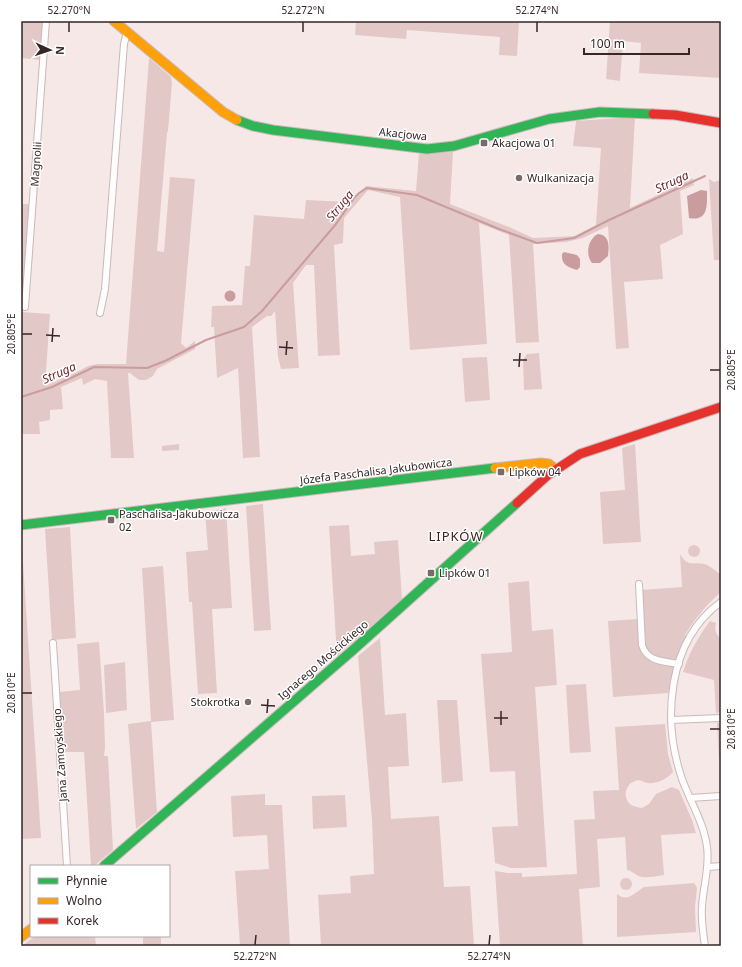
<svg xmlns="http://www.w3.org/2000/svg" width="742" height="967" font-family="'Noto Sans',sans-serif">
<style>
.green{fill:#e3c8c8}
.water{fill:#ca9c9d}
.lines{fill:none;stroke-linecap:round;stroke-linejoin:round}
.stream{stroke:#ca9c9d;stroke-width:2}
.street-casing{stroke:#c8baba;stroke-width:8}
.fast-casing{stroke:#c8baba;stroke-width:11}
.slow-casing{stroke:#c8baba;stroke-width:11}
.jam-casing{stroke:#c8baba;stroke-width:11}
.street{stroke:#fefcfc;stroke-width:6}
.fast{stroke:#30b455;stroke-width:9}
.slow{stroke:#ff9f0a;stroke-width:9}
.jam{stroke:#e5322d;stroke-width:9}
.ticks{fill:none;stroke:#362627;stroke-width:1.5}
.poi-dot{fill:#7a6a6b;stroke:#fff;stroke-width:1.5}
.labels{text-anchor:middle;stroke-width:3;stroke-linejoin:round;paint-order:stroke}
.street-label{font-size:11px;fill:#362627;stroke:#fff}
.poi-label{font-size:11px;fill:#362627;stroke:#fff;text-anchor:start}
.water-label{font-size:12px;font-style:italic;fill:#6f262e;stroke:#fff}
.quarter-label{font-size:13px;letter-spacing:1px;fill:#402022;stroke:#fff}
.neatline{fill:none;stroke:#362627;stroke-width:1.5}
.ticks-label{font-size:10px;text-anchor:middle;fill:#362627}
</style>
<rect width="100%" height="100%" fill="#f7e8e8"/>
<g class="green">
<polygon points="21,21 44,21 41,60 21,58"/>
<polygon points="356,21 519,21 517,56 499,55 500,37 407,30 406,39 355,35"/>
<polygon points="610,21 721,21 721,78 639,73 641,43 623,41 620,81 606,79"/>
<polygon points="149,58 171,77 172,83 168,131 167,133 157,251 164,252 170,177 195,179 181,343 186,348 195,341 195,349 157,369 153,376 146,380 139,380 130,373 128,373 134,458 111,458 107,381 95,379 83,385 82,378 61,387 63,409 50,410 50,420 39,422 40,434 21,434 21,204 30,204 22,312 50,314 45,386 75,373 88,366 97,364 126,364"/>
<polygon points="635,117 630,208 693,178 694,185 680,191 683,234 660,245 663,279 624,282 629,348 616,349 608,226 583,238 566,242 533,244 539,342 516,343 509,235 479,223 487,344 410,350 400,197 368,190 344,218 343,243 334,245 340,355 318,356 314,265 306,265 293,283 299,368 281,369 278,357 275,311 271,316 267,316 252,327 260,457 243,458 238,368 217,378 214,327 211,327 212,306 242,305 245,266 250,266 254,215 304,219 306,200 349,202 366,186 416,191 419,154 453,152 450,204 509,227 533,238 575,236 596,225 601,148 573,146 576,121"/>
<polygon points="709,179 714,182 721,180 721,260 714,260"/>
<polygon points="539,353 542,389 524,390 523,360 527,354"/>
<polygon points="487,357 490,400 465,402 462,358"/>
<polygon points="179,444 179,450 162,451 162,446"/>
<polygon points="635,444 641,542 603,544 600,492 625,490 622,448"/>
<polygon points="263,504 271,630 254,631 246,506"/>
<polygon points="226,508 232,608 212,609 217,693 198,694 192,602 189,602 186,552 208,550 205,512"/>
<polygon points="349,525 351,556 375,554 374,542 398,540 402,599 337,656 329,526"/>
<polygon points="70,527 76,638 52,640 45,529"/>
<polygon points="21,532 41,838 21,839"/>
<circle cx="694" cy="551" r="6"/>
<path d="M 680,554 C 688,568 693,561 705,564 C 710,566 716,571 721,575 L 721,592 C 706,605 695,619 685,635 L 687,637 L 678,658 L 675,660 C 664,660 653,656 646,648 L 642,590 L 682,587 Z"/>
<polygon points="163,566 174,720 151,722 157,812 136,829 128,724 151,721 142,568"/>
<polygon points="529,581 532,631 553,629 557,685 535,687 547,867 521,868 511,868 495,863 492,827 518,826 515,771 490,772 481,654 512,652 508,583"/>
<polygon points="638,619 640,647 644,657 653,661 672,666 674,669 668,693 613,697 608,621"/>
<path d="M 710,621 L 716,623 C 714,630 716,634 721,639 L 721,712 L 716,713 L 714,680 L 683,672 C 689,653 698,637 710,621 Z"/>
<polygon points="380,638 385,715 406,713 409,766 388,767 391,819 439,816 444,887 470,886 474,946 321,946 318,895 351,893 350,876 374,874 372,820 358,656"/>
<polygon points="99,642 104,713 105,748 104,756 108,756 113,850 94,866 91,866 84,752 63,752 59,692 80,690 77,644"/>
<polygon points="125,662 127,710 106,713 104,665"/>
<polygon points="586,684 591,752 570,753 566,685"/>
<polygon points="437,700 457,700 463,781 442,783"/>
<polygon points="717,723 721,723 721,758 719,758"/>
<path d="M 665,724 L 668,754 L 673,772 C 668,778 656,785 647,783 C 643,782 640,779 635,781 C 626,784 622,797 630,804 C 634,807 637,807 642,808 L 649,804 L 656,794 L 672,787 L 679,790 L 692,820 L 696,833 L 661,835 L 664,875 C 657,876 648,878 642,877 C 636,876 633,871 627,870 L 625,837 L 597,839 L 600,887 L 579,889 L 583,946 L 500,946 L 495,871 L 508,873 L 522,873 L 522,877 L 577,874 L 574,820 L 595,819 L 593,791 L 619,790 L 615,727 Z"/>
<polygon points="265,794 265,805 282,805 290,946 275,946 274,945 240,946 235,871 269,869 267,835 233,837 231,796"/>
<polygon points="345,795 347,827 313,829 312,796"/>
<circle cx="626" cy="884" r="6"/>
<path d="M 694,883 L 697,888 L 695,907 L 696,932 L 617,937 L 617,894 C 628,903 635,892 644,887 Z"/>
<polygon points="35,936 95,936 96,946 22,946"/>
<rect x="143" y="936" width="18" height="10"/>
</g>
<g class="water">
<path d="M 701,190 L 707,191 C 707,204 709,222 689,218 L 687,196 Z"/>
<path d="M 598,234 C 610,235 609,247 608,256 L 600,263 L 592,263 C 585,254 588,239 598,234 Z"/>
<path d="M 564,252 L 577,255 L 580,259 L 580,267 L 577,270 C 568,267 561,265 562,254 Z"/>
<circle cx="230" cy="296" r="5.5"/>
</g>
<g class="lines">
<polyline class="stream" points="21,397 52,387 94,367 147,368 165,361 206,340 244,327 262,311 336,224 354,198 359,193 367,188 417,195 499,229 537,243 574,238 609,220 705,176"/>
<g class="street-casing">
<g id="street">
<polyline points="25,307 46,21"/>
<polyline points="100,313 105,289 124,44 127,32"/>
<path d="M 639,584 L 642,645 C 647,662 663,661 679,664"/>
<polyline points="53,643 67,866"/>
<polyline points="671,720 721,718"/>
<polyline points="690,798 721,796"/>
<polyline points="708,867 721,866"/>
<path d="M 705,946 C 703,933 701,920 702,907 C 703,887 710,867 707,847 C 704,823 690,801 682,779 C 662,720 667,641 721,602"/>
</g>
</g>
<g class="fast-casing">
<g id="fast">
<polyline points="237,120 253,126 273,130 427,149 454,146 549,119 600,112 653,114"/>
<polyline points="21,525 495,468"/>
<polyline points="104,866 353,650 517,503"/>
</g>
</g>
<g class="slow-casing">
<g id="slow">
<polyline points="114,21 223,112 237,120"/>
<polyline points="495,468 541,463 549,464 555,469"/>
<polyline points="21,937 31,929"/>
</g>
</g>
<g class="jam-casing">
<g id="jam">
<polyline points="653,114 675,115 721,123"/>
<polyline points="517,503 548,475 580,454 721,407"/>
</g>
</g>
<use href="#street" class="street"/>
<use href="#fast" class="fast"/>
<use href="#slow" class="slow"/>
<use href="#jam" class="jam"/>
</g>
<path class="ticks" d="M 69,32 L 69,22M 303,32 L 303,22M 537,32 L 537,22M 22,334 L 32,334M 46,335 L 60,336M 52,342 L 53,328M 279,347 L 293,348M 286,355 L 287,341M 513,360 L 527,360M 519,367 L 520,353M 710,370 L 720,370M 22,693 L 32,693M 261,705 L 275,706M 267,713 L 268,699M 494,718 L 508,718M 501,725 L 501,711M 710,729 L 720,729M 255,945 L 256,935M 489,945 L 490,935"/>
<g class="poi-dot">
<rect x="480" y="139" width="8" height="8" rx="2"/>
<circle cx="519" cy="178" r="4"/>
<rect x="497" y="468" width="8" height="8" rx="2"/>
<rect x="107" y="516" width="8" height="8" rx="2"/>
<rect x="427" y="569" width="8" height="8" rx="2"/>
<circle cx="248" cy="702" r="4"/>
</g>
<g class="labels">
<g class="street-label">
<text transform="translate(403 134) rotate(6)" y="4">Akacjowa</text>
<text transform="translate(36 164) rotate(-86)" y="4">Magnolii</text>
<text transform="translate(376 471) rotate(-7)" y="4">Józefa Paschalisa Jakubowicza</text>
<text transform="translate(323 660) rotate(-41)" y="4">Ignacego Mościckiego</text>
<text transform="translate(60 755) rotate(-94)" y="4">Jana Zamoyskiego</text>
</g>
<g class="poi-label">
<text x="492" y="147">Akacjowa 01</text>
<text x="527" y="182">Wulkanizacja</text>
<text x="509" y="476">Lipków 04</text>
<text x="119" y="518">Paschalisa-Jakubowicza<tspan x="119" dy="13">02</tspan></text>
<text x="439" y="577">Lipków 01</text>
<text x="240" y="706" text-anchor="end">Stokrotka</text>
</g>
<g class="water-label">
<text transform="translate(672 182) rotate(-25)" y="4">Struga</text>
<text transform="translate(340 206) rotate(-51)" y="4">Struga</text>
<text transform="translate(59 373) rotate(-24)" y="4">Struga</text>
</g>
<g class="quarter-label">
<text x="456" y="541">LIPKÓW</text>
</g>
</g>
<rect width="742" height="967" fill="none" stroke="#ffffff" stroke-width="44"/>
<rect x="30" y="865" width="140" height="72" fill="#ffffff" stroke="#afa8a9"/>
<rect x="38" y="878" width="20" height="6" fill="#30b455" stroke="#afa8a9"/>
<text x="66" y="885" font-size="12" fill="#362627">Płynnie</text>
<rect x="38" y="898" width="20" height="6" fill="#ff9f0a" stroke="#afa8a9"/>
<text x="66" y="905" font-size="12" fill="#362627">Wolno</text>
<rect x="38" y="918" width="20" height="6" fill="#e5322d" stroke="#afa8a9"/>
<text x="66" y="925" font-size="12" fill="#362627">Korek</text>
<g transform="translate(50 50) rotate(93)" stroke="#ffffff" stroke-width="3" paint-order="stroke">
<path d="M0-3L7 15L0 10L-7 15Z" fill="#362627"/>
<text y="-6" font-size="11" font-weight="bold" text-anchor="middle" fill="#362627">N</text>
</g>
<path d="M584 48v6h105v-6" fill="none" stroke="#362627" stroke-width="2"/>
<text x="590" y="48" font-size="12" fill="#362627" stroke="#ffffff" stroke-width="3" paint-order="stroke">100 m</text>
<rect x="22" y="22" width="698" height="923" class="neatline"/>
<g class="ticks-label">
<text x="69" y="14">52.270°N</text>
<text x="303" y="14">52.272°N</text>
<text x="537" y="14">52.274°N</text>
<text transform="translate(11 334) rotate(-90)" y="4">20.805°E</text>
<text transform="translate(731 370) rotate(-90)" y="4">20.805°E</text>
<text transform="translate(11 693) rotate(-90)" y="4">20.810°E</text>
<text transform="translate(731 729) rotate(-90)" y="4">20.810°E</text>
<text x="255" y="960">52.272°N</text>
<text x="489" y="960">52.274°N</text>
</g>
</svg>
